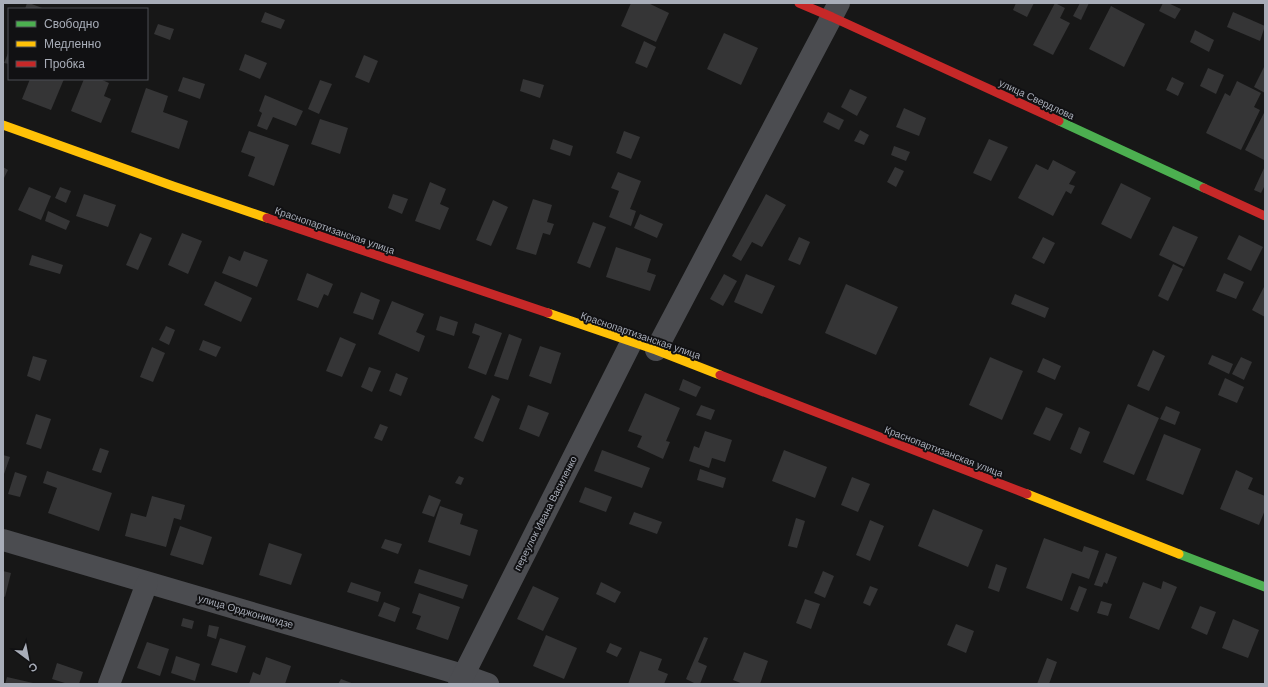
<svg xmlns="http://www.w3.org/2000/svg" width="1268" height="687" font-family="Arial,sans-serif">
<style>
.building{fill:#353536}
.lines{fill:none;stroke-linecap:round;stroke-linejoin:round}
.street{stroke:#4b4c50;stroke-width:22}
.fast{stroke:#4caf50;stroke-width:9}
.slow{stroke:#ffc107;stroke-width:9}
.jam{stroke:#c62828;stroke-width:9}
.labels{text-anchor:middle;stroke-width:4;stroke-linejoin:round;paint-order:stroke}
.street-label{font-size:10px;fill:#a8adb8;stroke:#111113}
</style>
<rect width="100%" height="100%" fill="#171717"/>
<g class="building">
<polygon points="27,3 29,3 45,9 25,9"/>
<polygon points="631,3 648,3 669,13 656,42 621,26"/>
<polygon points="1016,3 1034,3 1027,17 1013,10"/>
<polygon points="1055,3 1065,8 1060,18 1070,23 1053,55 1033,45"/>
<polygon points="1080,3 1089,3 1081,20 1073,16"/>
<polygon points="1163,3 1168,3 1181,9 1175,19 1159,11"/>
<polygon points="1111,6 1145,24 1124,67 1089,49"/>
<polygon points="265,12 285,20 281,29 261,22"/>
<polygon points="1233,12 1265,26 1260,41 1227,27"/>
<polygon points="158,24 174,29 170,40 154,34"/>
<polygon points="1195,30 1214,40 1209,52 1190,42"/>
<polygon points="724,33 758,48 741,85 707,69"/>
<polygon points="644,41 656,47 647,68 635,63"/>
<polygon points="9,51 9,64 4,63"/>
<polygon points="245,54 267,63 260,79 239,70"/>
<polygon points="364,55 378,61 369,83 355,77"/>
<polygon points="1265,65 1265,93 1254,87"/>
<polygon points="1208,68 1224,75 1216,94 1200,86"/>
<polygon points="183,77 205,84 200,99 178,91"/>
<polygon points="1172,77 1184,83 1178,96 1166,90"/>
<polygon points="30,79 64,79 51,110 22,99"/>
<polygon points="84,79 100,79 109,83 104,96 111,99 101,123 71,111"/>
<polygon points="523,79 544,85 540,98 520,91"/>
<polygon points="320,80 332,84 319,114 308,109"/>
<polygon points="1237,81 1261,93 1254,107 1260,110 1241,150 1206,133 1225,93 1230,96"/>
<polygon points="146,88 168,96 163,112 188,121 179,149 131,132"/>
<polygon points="850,89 867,97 857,116 841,107"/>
<polygon points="265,95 303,111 296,126 273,117 267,130 257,126 262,113 259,111"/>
<polygon points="904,108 926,118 919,136 896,127"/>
<polygon points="1265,111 1265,159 1264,160 1245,150"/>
<polygon points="828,112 844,120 839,130 823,122"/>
<polygon points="320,119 348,128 340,154 311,144"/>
<polygon points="860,130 869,135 864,145 854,141"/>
<polygon points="249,131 289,145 274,186 248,176 255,157 241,152"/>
<polygon points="624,131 640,137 631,159 616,153"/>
<polygon points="553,139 573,146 570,156 550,149"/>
<polygon points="989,139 1008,147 991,181 973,173"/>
<polygon points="894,146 910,152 906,161 891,155"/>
<polygon points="1053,160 1076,172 1069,184 1075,186 1071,194 1066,191 1053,216 1018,198 1036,164 1048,170"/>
<polygon points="1265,166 1265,185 1261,193 1254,190"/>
<polygon points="3,167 8,170 3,180"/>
<polygon points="895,167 904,171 896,187 887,182"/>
<polygon points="618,172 641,181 630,209 636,211 631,226 609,217 619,191 611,188"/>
<polygon points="430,182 446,189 440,204 449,208 440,230 415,221"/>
<polygon points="1121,183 1151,198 1131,239 1101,224"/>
<polygon points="29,187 51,196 41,220 18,210"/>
<polygon points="60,187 71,191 66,203 55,198"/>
<polygon points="84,194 116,205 108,227 76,216"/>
<polygon points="393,194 408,199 402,214 388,208"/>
<polygon points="766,194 786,205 762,247 752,242 741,261 732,256"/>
<polygon points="533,199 552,205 547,222 554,224 550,235 543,233 536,255 516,249"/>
<polygon points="493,200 508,207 491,246 476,240"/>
<polygon points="48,211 70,221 66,230 45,221"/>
<polygon points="640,214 663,224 657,238 634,228"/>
<polygon points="593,222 606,227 590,268 577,263"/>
<polygon points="1173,226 1198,237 1184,267 1159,255"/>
<polygon points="140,233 152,238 138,270 126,265"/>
<polygon points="182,233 202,241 188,274 168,265"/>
<polygon points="1239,235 1263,247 1251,271 1227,259"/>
<polygon points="799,237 810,242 800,265 788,260"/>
<polygon points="1043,237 1055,243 1044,264 1032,258"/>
<polygon points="616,247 651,259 647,272 656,275 650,291 606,277"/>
<polygon points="244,251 268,260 257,287 222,273 229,256 240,261"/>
<polygon points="32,255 63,265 60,274 29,265"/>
<polygon points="1173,264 1183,269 1168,301 1158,296"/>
<polygon points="307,273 333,284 328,296 324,294 318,308 297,300"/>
<polygon points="1224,273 1244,282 1236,299 1216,291"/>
<polygon points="724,274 737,281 723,306 710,299"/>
<polygon points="746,274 775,286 762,314 734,302"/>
<polygon points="215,281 252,298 241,322 204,305"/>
<polygon points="846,284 898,307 876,355 825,333"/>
<polygon points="1265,285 1265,317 1252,310"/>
<polygon points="361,292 380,300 373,320 353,313"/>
<polygon points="1015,294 1049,308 1045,318 1011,304"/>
<polygon points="392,301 424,314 416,332 425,336 419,352 378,334"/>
<polygon points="440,316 458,322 454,336 436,330"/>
<polygon points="475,323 502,333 486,375 468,368 480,336 472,333"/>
<polygon points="166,326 175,330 169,345 159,340"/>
<polygon points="509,334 522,339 508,380 494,376"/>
<polygon points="340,337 356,344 342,377 326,371"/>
<polygon points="203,340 221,347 216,357 199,350"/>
<polygon points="540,346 561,353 551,384 529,376"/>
<polygon points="152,347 165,353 153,382 140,377"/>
<polygon points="1153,350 1165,356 1149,391 1137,386"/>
<polygon points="1212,355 1233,364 1229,374 1208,364"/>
<polygon points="33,356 47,360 40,381 27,376"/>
<polygon points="990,357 1023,371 1002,420 969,405"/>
<polygon points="1241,357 1252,362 1244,380 1232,374"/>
<polygon points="1043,358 1061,366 1055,380 1037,372"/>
<polygon points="369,367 381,371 372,392 361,387"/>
<polygon points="396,373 408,378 401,396 389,391"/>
<polygon points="1225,378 1244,387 1237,403 1218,395"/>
<polygon points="683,379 701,387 696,397 679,390"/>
<polygon points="645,393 680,408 666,441 670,442 663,459 637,447 642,436 628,431"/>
<polygon points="492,395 500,399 483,442 474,438"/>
<polygon points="1128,404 1159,418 1134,475 1103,462"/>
<polygon points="528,405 549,413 539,437 519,429"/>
<polygon points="701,405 715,410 711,420 696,415"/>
<polygon points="1166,406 1180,412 1175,425 1160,419"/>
<polygon points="1046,407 1063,414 1050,441 1033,434"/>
<polygon points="36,414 51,419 41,449 26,444"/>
<polygon points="380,424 388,427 382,441 374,438"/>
<polygon points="1079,427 1090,432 1081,454 1070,449"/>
<polygon points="705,431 732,440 725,462 712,458 709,468 689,461 694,446 699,448"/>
<polygon points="1164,434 1201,449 1183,495 1146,480"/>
<polygon points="100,448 109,451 101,473 92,470"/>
<polygon points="602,450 650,468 642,488 594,471"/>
<polygon points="784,450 827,467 815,498 772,481"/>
<polygon points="3,455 10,457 3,477"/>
<polygon points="700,469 726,478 723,488 697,480"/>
<polygon points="1236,470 1253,478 1248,489 1265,496 1265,510 1259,525 1220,509"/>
<polygon points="47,471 112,493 99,531 48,513 57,488 43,483"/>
<polygon points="15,472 27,476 20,497 8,494"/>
<polygon points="459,476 464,478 461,485 455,483"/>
<polygon points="852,477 870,484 858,512 841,505"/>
<polygon points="585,487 612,497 606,512 579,502"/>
<polygon points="429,495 441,500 434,517 422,513"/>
<polygon points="152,496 185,505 181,520 174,518 166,547 125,536 131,513 146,517"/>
<polygon points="440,506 463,514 460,524 478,530 470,556 428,542"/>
<polygon points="933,509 983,530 968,567 918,546"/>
<polygon points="634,512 662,522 657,534 629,524"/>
<polygon points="796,518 805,521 797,548 788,546"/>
<polygon points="870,520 884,526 870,561 856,555"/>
<polygon points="180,526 212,537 203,565 170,555"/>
<polygon points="1044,538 1082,552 1084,546 1099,551 1089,579 1072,573 1062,601 1026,588"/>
<polygon points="385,539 402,544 398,554 381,548"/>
<polygon points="269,543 302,554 291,585 259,575"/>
<polygon points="1106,553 1117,557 1107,584 1104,582 1102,587 1094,585"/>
<polygon points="996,564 1007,568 999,592 988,588"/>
<polygon points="419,569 468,585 463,599 414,583"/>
<polygon points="3,571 11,573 5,597 3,596"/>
<polygon points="823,571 834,576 825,598 814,593"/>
<polygon points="1163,581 1177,587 1159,630 1129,618 1143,582 1161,589"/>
<polygon points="351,582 381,592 378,602 347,592"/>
<polygon points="601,582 621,592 615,603 596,594"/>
<polygon points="533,586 559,598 543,631 517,619"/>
<polygon points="870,586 878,589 870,606 863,603"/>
<polygon points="1079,586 1087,589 1078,612 1070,609"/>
<polygon points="419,593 460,607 448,640 416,629 421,616 412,613"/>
<polygon points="805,599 820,604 811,629 796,623"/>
<polygon points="1101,601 1112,604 1108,616 1097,613"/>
<polygon points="384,602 400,608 395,622 378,616"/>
<polygon points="1200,606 1216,612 1207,635 1191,628"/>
<polygon points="183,618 194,621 192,629 181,626"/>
<polygon points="1233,619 1259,630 1248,658 1222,648"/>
<polygon points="956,624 974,631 966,653 947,645"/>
<polygon points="209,625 219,627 216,639 207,636"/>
<polygon points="546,635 577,648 564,679 533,666"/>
<polygon points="704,637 708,638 698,662 707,666 700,684 696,684 686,679"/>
<polygon points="220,638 246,646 237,673 211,665"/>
<polygon points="147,642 169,649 160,676 137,668"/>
<polygon points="610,643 622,648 617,657 606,652"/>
<polygon points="640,651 662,659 658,670 668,674 664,684 628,684"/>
<polygon points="744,652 768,661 760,684 743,684 733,680"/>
<polygon points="176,656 200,664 195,681 171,673"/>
<polygon points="266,657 291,666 285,684 249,684 253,672 260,675"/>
<polygon points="1047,658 1057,662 1049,684 1037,684"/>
<polygon points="57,663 83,672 79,684 68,684 52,679"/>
<polygon points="7,677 33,683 33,684 5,684"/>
<polygon points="341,679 354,684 338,684"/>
</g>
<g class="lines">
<g class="street">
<polyline points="656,350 839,3"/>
<polyline points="3,540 463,675 488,684"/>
<polyline points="109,684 147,583"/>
<polyline points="459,684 631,343"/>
</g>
<g class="fast">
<polyline points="1059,121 1204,188"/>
<polyline points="1179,554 1265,587"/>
</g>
<g class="slow">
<polyline points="3,125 173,186 267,218"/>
<polyline points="548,313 656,350 720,375"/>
<polyline points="1027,494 1179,554"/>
</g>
<g class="jam">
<polyline points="799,3 832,17 1059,121"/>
<polyline points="1204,188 1265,216"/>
<polyline points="267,218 548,313"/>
<polyline points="720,375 1027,494"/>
</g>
</g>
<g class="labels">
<g class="street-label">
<text transform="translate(1037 99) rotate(25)" y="4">улица Свердлова</text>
<text transform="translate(335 230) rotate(19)" y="4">Краснопартизанская улица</text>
<text transform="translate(641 335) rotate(19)" y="4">Краснопартизанская улица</text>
<text transform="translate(944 451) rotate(21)" y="4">Краснопартизанская улица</text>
<text transform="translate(545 513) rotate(-63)" y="4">переулок Ивана Василенко</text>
<text transform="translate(246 611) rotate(16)" y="4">улица Орджоникидзе</text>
</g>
</g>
<rect width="1268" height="687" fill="none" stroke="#a8adb8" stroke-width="8"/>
<rect x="8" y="8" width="140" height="72" fill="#111113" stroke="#4d4f55"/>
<rect x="16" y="21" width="20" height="6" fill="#4caf50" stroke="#4d4f55"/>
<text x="44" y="28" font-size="12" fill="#a8adb8">Свободно</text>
<rect x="16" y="41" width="20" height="6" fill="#ffc107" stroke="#4d4f55"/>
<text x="44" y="48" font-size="12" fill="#a8adb8">Медленно</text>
<rect x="16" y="61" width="20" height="6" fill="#c62828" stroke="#4d4f55"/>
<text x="44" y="68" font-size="12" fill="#a8adb8">Пробка</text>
<g transform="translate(28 659) rotate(148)" stroke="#111113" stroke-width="3" paint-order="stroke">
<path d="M0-3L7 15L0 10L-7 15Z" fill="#a8adb8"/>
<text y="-6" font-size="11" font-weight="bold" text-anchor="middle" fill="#a8adb8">С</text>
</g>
</svg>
